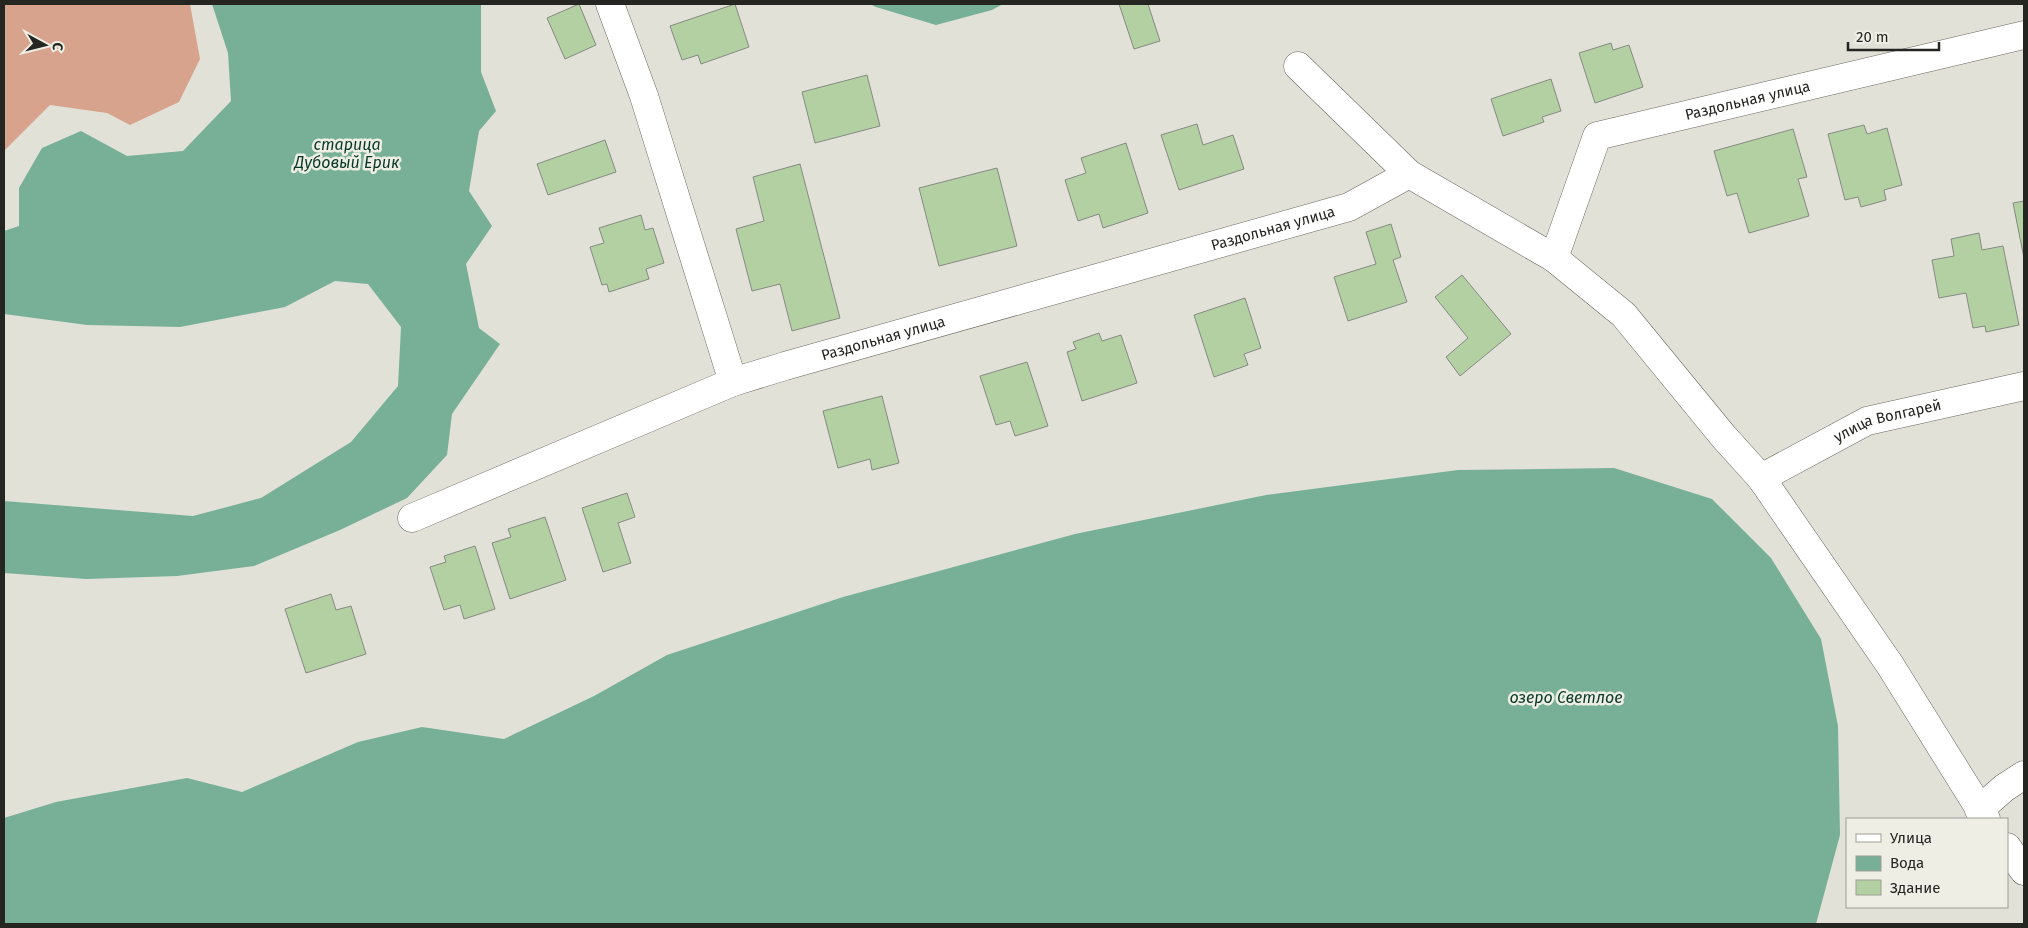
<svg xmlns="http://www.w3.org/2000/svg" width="2028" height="928" font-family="'Fira Sans',sans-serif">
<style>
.forest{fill:#d8a38d}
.water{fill:#77b096}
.building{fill:#b2d0a2;stroke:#868a83}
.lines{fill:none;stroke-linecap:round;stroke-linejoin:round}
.street-casing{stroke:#6a6a62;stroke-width:29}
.street{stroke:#fff;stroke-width:28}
.labels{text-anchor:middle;stroke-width:5;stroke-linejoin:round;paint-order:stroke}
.street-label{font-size:15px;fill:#252521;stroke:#eeeee5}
.water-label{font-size:16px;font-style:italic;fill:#073928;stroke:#eeeee5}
</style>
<rect width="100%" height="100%" fill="#e1e1d8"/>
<polygon class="forest" points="4,4 190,4 200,59 179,102 130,125 107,113 50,105 4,151"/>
<g class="water">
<polygon points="212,4 481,4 481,72 496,111 479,131 469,191 492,226 466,264 479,328 500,344 452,414 447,455 407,498 340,530 254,566 177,576 86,579 4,573 4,501 193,516 261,498 351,442 398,386 401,327 368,284 335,281 285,307 180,327 87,325 4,314 4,231 19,226 19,188 42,148 81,131 127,156 183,151 231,101 228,53"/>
<polygon points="870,4 1003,4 992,10 936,25 876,7"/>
<polygon points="1614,468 1712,499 1771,558 1821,639 1838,726 1840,835 1816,924 4,924 4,818 56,802 187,778 242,792 358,742 422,727 504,739 594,696 667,655 843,597 1075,534 1266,495 1458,470"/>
</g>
<g class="building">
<polygon points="579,4 596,45 565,59 547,18"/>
<polygon points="735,4 749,47 701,64 698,55 682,60 670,26"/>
<polygon points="1119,4 1148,4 1160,41 1134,49"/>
<polygon points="1611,43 1613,50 1629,45 1643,87 1595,103 1579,53"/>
<polygon points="867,75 880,126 815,143 802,92"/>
<polygon points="1551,79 1561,111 1542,117 1544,122 1503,136 1491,99"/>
<polygon points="1197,124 1203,145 1233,135 1244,169 1179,190 1161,135"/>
<polygon points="1864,125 1867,134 1887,128 1902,185 1884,190 1886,200 1861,207 1858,197 1845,200 1828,134"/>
<polygon points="1793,129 1807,177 1798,179 1809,216 1749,233 1737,193 1727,196 1714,151"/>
<polygon points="605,140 616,172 548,195 537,164"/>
<polygon points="1126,143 1148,213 1103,228 1099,214 1078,221 1065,180 1086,173 1081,158"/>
<polygon points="800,164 840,318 792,331 780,284 752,291 736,229 764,221 753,177"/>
<polygon points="997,168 1017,246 939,266 919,188"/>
<polygon points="2024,201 2024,258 2013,203"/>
<polygon points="641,215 645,230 653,228 664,263 646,269 649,279 609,292 607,284 602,285 590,247 604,243 599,228"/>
<polygon points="1391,224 1401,257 1393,260 1407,302 1348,321 1334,277 1376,264 1366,232"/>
<polygon points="1979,233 1982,250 2003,246 2019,325 1986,332 1985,326 1973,328 1966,293 1939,298 1932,260 1954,256 1951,239"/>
<polygon points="1462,275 1511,334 1460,376 1446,357 1468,338 1435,297"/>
<polygon points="1245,298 1261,348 1244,354 1248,365 1214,377 1194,315"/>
<polygon points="1099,333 1102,341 1121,335 1137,383 1082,401 1067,352 1076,349 1073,342"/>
<polygon points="1027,362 1048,426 1015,436 1010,421 996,425 980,376"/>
<polygon points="882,396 899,463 872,470 870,459 838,468 823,411"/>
<polygon points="627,493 635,517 618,523 631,563 603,572 582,508"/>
<polygon points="545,517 566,580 510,599 492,543 511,537 508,529"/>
<polygon points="475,546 495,609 464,619 460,605 444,610 430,567 446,562 444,556"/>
<polygon points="331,594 336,610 351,606 366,654 306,673 285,609"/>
</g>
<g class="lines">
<g class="street-casing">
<g id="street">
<path id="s1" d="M 610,4 L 644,96 L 733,382 L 785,366 L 1349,207 L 1409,174"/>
<polyline points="1298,66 1409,174 1554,258 1624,315 1724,437 1761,478 1890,665 1986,819"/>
<path id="s2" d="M 1554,258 L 1597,136 L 2024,35"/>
<path id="s3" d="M 1761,478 L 1867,421 L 2024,386"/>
<polyline points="412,518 733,382"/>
<polyline points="1979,810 2004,788 2024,775"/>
<polyline points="2007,847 2024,871"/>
</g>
</g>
<use href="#street" class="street"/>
</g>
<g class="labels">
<g class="street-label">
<text dy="5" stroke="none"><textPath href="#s2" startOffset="284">Раздольная улица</textPath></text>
<text dy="5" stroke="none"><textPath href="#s1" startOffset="959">Раздольная улица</textPath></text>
<text dy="5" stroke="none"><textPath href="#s1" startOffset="554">Раздольная улица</textPath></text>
<text dy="5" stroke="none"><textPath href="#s3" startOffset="140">улица Волгарей</textPath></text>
</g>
<g class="water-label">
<text x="347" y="150">старица<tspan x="347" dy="18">Дубовый Ерик</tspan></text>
<text x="1566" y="703">озеро Светлое</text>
</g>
</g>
<rect width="2028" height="928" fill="none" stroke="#252521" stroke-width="10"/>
<rect x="1846" y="818" width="162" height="90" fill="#eeeee5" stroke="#9e9e97"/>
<rect x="1856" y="834" width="25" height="8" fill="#ffffff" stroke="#9e9e97"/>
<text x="1890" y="843" font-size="15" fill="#252521">Улица</text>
<rect x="1856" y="856" width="25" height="15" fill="#77b096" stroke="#9e9e97"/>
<text x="1890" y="868" font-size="15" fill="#252521">Вода</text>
<rect x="1856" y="880" width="25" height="15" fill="#b2d0a2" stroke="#9e9e97"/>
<text x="1890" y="893" font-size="15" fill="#252521">Здание</text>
<g transform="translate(45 45) rotate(97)" stroke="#eeeee5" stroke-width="4" paint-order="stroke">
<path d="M0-4L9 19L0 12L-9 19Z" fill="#252521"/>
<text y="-8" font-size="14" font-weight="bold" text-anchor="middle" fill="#252521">С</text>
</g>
<path d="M1848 42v8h91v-8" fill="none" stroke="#252521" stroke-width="2.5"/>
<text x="1856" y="42" font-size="15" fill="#252521" stroke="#eeeee5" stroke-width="4" paint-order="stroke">20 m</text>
</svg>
